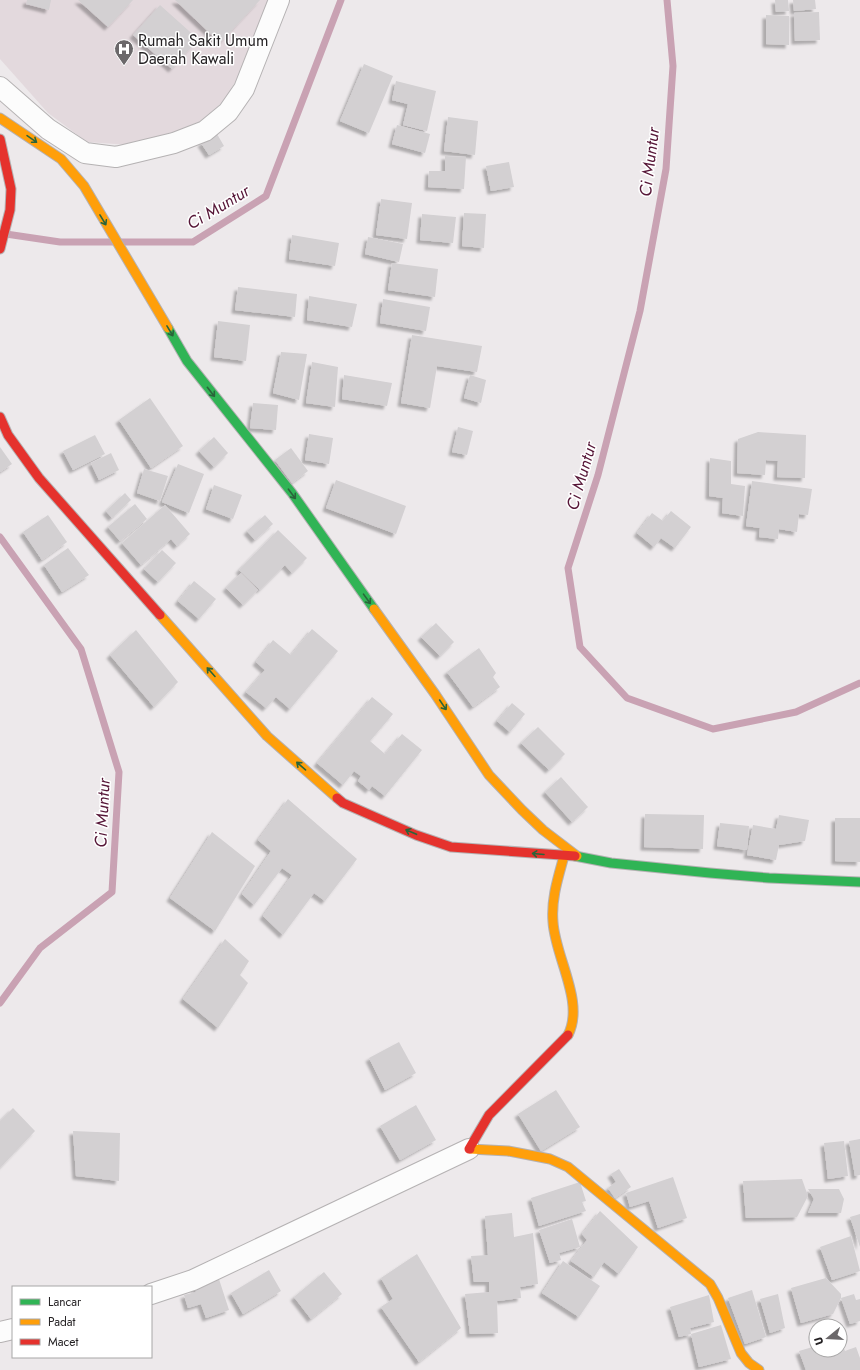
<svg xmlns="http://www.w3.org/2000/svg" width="860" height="1370" font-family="Jost,sans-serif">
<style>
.built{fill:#e3d9dd}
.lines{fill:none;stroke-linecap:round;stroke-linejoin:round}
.stream{stroke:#c9a2b3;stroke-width:7}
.building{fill:#d3d0d2;filter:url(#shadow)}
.street-casing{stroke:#b5b2b3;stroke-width:22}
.fast-casing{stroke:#b5b2b3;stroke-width:11}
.slow-casing{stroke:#b5b2b3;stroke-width:11}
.jam-casing{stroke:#b5b2b3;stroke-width:11}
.street{stroke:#fcfcfc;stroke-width:20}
.fast{stroke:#30b455;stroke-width:9}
.slow{stroke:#ff9f0a;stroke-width:9}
.jam{stroke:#e5322d;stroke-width:9}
.oneway{stroke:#2a643a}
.labels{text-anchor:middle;stroke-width:3;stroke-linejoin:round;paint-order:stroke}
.poi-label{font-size:16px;fill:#252224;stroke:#fff;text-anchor:start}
.water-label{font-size:17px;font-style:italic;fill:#561637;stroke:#fff}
</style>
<defs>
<filter id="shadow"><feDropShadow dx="-3.5" dy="3.5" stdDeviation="1" flood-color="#0004"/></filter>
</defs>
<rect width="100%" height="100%" fill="#ede9eb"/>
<polygon class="built" points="0,0 268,0 240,73 225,100 198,123 166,137 129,145 87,142 48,113 0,59"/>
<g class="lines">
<g class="stream">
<polyline points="667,0 673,66 666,169 640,311 598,475 568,568 580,647 627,698 713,729 796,712 860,683"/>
<polyline points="6,234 60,242 193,242 266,196 341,0"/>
<polyline points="0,537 81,649 119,772 112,892 40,948 0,1003"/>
</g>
</g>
<g class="building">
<polygon points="27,0 51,0 49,10 26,4"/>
<polygon points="78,0 133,0 108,27"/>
<polygon points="175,0 260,0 220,43"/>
<polygon points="775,0 788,0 789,11 776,12"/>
<polygon points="793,0 815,0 816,9 794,11"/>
<polygon points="160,5 198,39 172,69 133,35"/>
<polygon points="819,12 820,40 795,41 794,13"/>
<polygon points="766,15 789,16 789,45 766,44"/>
<polygon points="364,64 393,76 369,133 340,121"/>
<polygon points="396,81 436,91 427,131 403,125 408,104 392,100"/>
<polygon points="448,117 478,121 475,155 444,151"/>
<polygon points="397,125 430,134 425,153 392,144"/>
<polygon points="217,134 224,146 209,155 201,143"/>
<polygon points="445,156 466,157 464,189 428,187 429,171 445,171"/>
<polygon points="509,162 514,187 491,191 486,166"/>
<polygon points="381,199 412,203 407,239 376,235"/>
<polygon points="464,213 486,214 484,248 462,246"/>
<polygon points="422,214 456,217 453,243 420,240"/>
<polygon points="292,235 339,243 335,266 289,259"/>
<polygon points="368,237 403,244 399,262 365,254"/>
<polygon points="392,263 438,269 435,297 388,290"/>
<polygon points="238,287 297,294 295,317 235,310"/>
<polygon points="309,296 357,304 352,327 307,320"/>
<polygon points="383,299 430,307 426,331 380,323"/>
<polygon points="218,321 250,325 246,361 214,357"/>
<polygon points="412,335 482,346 477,372 437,366 430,408 401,403"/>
<polygon points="281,352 307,354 299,400 273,393"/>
<polygon points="312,362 338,367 335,407 306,403"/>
<polygon points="344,375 392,383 387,406 342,399"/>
<polygon points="470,375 486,380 481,403 464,398"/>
<polygon points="150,398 183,446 151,468 119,420"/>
<polygon points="253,403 278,405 276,430 250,428"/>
<polygon points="458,427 473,431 467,455 452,452"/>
<polygon points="758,432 806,435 805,478 777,477 778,461 766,460 765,475 737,473 738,439"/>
<polygon points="309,434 333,438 329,464 305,460"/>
<polygon points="95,435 105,454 73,470 63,451"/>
<polygon points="214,437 228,453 214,467 199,451"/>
<polygon points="0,447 12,464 0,472"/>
<polygon points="291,448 308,471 292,483 275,460"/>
<polygon points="111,453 119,470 99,480 91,463"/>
<polygon points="710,458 731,461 731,484 745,486 743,516 722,513 723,498 709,496"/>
<polygon points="178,464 204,474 189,513 162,502"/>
<polygon points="144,469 168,476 160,501 137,493"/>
<polygon points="336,480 406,506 396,534 326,508"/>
<polygon points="752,481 812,489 808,515 799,514 797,532 779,529 778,539 759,537 760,528 746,526"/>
<polygon points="214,485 242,495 233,519 206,509"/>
<polygon points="125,493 131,500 112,518 106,511"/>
<polygon points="135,504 147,519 120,541 108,527"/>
<polygon points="165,505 190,534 177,546 171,539 141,565 122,543"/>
<polygon points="671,511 691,527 675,548 661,538 654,547 637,533 652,513 663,521"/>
<polygon points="48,515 67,542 42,560 23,532"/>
<polygon points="265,515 273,524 255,540 247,531"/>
<polygon points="278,530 307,558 292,573 285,565 260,590 239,570"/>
<polygon points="68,548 89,575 62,592 44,565"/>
<polygon points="162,550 176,563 158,582 144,569"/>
<polygon points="241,573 258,590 243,605 226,588"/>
<polygon points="194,581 216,599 199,619 178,601"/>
<polygon points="436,623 454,642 440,656 421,637"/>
<polygon points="312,629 338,651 290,709 276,697 266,708 246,692 265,670 256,662 273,640 291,655"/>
<polygon points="136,630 178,682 154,707 110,655"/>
<polygon points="479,648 496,673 493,677 500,687 473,707 447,672"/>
<polygon points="372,697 393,714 370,741 385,754 402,734 422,750 385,796 372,786 369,790 358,781 361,776 354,771 343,785 317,763"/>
<polygon points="512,703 525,714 510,732 497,721"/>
<polygon points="538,727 565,754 549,770 521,743"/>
<polygon points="561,777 588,807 572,822 545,792"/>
<polygon points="288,799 357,859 325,901 314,893 283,935 263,916 292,875 282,868 254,905 242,894 271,851 258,840"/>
<polygon points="645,814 704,815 703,849 644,847"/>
<polygon points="779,815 809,820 805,841 779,845 776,860 747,855 753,825 776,829"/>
<polygon points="835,818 860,818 860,862 835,861"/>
<polygon points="720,823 749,826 747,850 717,846"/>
<polygon points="212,832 255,866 215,931 170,898"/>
<polygon points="225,939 249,961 240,975 248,983 218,1028 183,999"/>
<polygon points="399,1042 416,1073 385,1090 369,1058"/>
<polygon points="556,1090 580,1127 541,1151 518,1114"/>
<polygon points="416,1105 436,1140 400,1160 380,1126"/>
<polygon points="13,1108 35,1131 0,1168 0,1121"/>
<polygon points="73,1131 120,1133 119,1181 76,1176"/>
<polygon points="860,1139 860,1175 855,1176 849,1141"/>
<polygon points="844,1141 848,1176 828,1179 824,1143"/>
<polygon points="619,1169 631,1187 615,1198 608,1188 616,1182 611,1174"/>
<polygon points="673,1177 687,1218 658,1228 649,1201 630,1207 626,1193"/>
<polygon points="802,1179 808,1196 797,1217 746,1218 743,1181"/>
<polygon points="580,1182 586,1201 582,1202 586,1211 539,1226 531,1198"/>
<polygon points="808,1189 839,1189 844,1199 841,1213 808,1213 814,1199"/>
<polygon points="600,1211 638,1247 619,1274 604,1262 594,1277 571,1261 587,1240 582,1234"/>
<polygon points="512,1213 514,1237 533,1233 538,1284 520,1287 521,1298 497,1301 498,1333 470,1334 465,1294 489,1292 489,1282 474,1282 471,1256 488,1255 485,1216"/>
<polygon points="860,1214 860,1247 850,1217"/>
<polygon points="572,1219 580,1247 559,1253 561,1260 550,1263 539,1230"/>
<polygon points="851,1236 860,1271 832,1280 820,1247"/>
<polygon points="417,1254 461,1328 419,1362 381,1307 393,1299 381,1278"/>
<polygon points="563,1261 600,1286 579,1317 542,1293"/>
<polygon points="269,1270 281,1291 243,1314 231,1293"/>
<polygon points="324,1272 342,1294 311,1319 294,1297"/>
<polygon points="218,1276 229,1310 206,1318 201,1304 188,1308 184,1295 196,1292 194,1284"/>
<polygon points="826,1278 841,1294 841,1298 833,1314 801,1323 791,1288"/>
<polygon points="752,1290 766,1337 745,1344 728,1298"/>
<polygon points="778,1294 785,1328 770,1333 760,1299"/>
<polygon points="854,1294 856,1300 860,1299 860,1321 850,1324 841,1298"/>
<polygon points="709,1295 714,1322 690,1328 691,1334 679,1337 670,1307"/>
<polygon points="721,1325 731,1359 699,1367 691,1334"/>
<polygon points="840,1339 845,1351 856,1347 860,1358 860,1370 806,1370 799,1351 816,1346 816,1350 840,1350"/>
</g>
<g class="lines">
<g class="street-casing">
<g id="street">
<polyline points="0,87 48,129 85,153 116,157 174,143 205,131 228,112 244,89 279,0"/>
<polyline points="151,1294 193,1280 469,1149"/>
<polyline points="0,1332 13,1329"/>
</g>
</g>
<g class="fast-casing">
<g id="fast">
<polyline points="168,328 187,361 292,493 374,609"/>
<polyline points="575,856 611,863 710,873 769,878 860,882"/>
</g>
</g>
<g class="slow-casing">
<g id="slow">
<polyline points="0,118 61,159 84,186 168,328"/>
<polyline points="374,609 435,694 489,775 522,810 543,830 577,856"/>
<polyline points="160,615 267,736 337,798"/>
<path d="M 564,856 C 558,878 551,899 553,922 C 555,957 585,1002 568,1035"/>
<polyline points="470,1149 508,1151 550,1159 568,1167 710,1284 718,1298 741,1353 749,1363 759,1370"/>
</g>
</g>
<g class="jam-casing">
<g id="jam">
<polyline points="0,139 11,189 10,210 0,249"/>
<polyline points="0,417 8,435 39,478 160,615"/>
<polyline points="337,798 343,803 416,835 451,847 575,856"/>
<polyline points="470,1149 469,1149 489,1115 568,1035"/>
</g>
</g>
<use href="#street" class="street"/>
<use href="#fast" class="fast"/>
<use href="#slow" class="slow"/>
<use href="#jam" class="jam"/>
</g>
<defs><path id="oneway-shaft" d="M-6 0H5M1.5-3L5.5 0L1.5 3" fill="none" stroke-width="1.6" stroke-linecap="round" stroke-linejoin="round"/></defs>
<g class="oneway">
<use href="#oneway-shaft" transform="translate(32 139) rotate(35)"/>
<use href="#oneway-shaft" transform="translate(103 220) rotate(59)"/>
<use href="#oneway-shaft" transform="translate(170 331) rotate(59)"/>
<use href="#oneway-shaft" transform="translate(211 392) rotate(52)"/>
<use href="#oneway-shaft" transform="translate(292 494) rotate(53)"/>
<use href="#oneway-shaft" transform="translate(367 599) rotate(54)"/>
<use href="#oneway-shaft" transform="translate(211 672) rotate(-132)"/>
<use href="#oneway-shaft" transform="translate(443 705) rotate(56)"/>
<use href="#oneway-shaft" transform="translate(301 766) rotate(-139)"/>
<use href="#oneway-shaft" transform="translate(411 832) rotate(-157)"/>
<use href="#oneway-shaft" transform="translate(538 854) rotate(-175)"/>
</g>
<defs>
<g id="hospital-pin" transform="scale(1)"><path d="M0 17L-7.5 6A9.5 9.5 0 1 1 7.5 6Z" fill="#6b686a" stroke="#fff"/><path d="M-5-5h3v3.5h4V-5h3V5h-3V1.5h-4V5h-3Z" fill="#fff"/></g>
</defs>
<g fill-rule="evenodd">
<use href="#hospital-pin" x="124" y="49"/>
</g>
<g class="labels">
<g class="poi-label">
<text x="138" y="46">Rumah Sakit Umum<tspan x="138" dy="18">Daerah Kawali</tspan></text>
</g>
<g class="water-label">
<text transform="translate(649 162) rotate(-83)" y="6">Ci Muntur</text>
<text transform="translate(218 207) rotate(-31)" y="6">Ci Muntur</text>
<text transform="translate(581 476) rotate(-74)" y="6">Ci Muntur</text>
<text transform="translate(102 813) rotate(-87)" y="6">Ci Muntur</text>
</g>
</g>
<rect x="12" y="1286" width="140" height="72" fill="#ffffff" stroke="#a8a7a7"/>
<rect x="20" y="1299" width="20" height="6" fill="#30b455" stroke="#a8a7a7"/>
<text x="48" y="1306" font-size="12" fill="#252224">Lancar</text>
<rect x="20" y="1319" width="20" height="6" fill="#ff9f0a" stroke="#a8a7a7"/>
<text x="48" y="1326" font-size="12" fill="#252224">Padat</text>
<rect x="20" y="1339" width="20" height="6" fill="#e5322d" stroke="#a8a7a7"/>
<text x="48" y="1346" font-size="12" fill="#252224">Macet</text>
<g transform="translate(828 1338) rotate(252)"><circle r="19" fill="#ffffff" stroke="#a8a7a7"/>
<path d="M0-3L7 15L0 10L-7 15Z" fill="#6b686a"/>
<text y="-6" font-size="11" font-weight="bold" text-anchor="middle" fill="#252224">U</text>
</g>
</svg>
